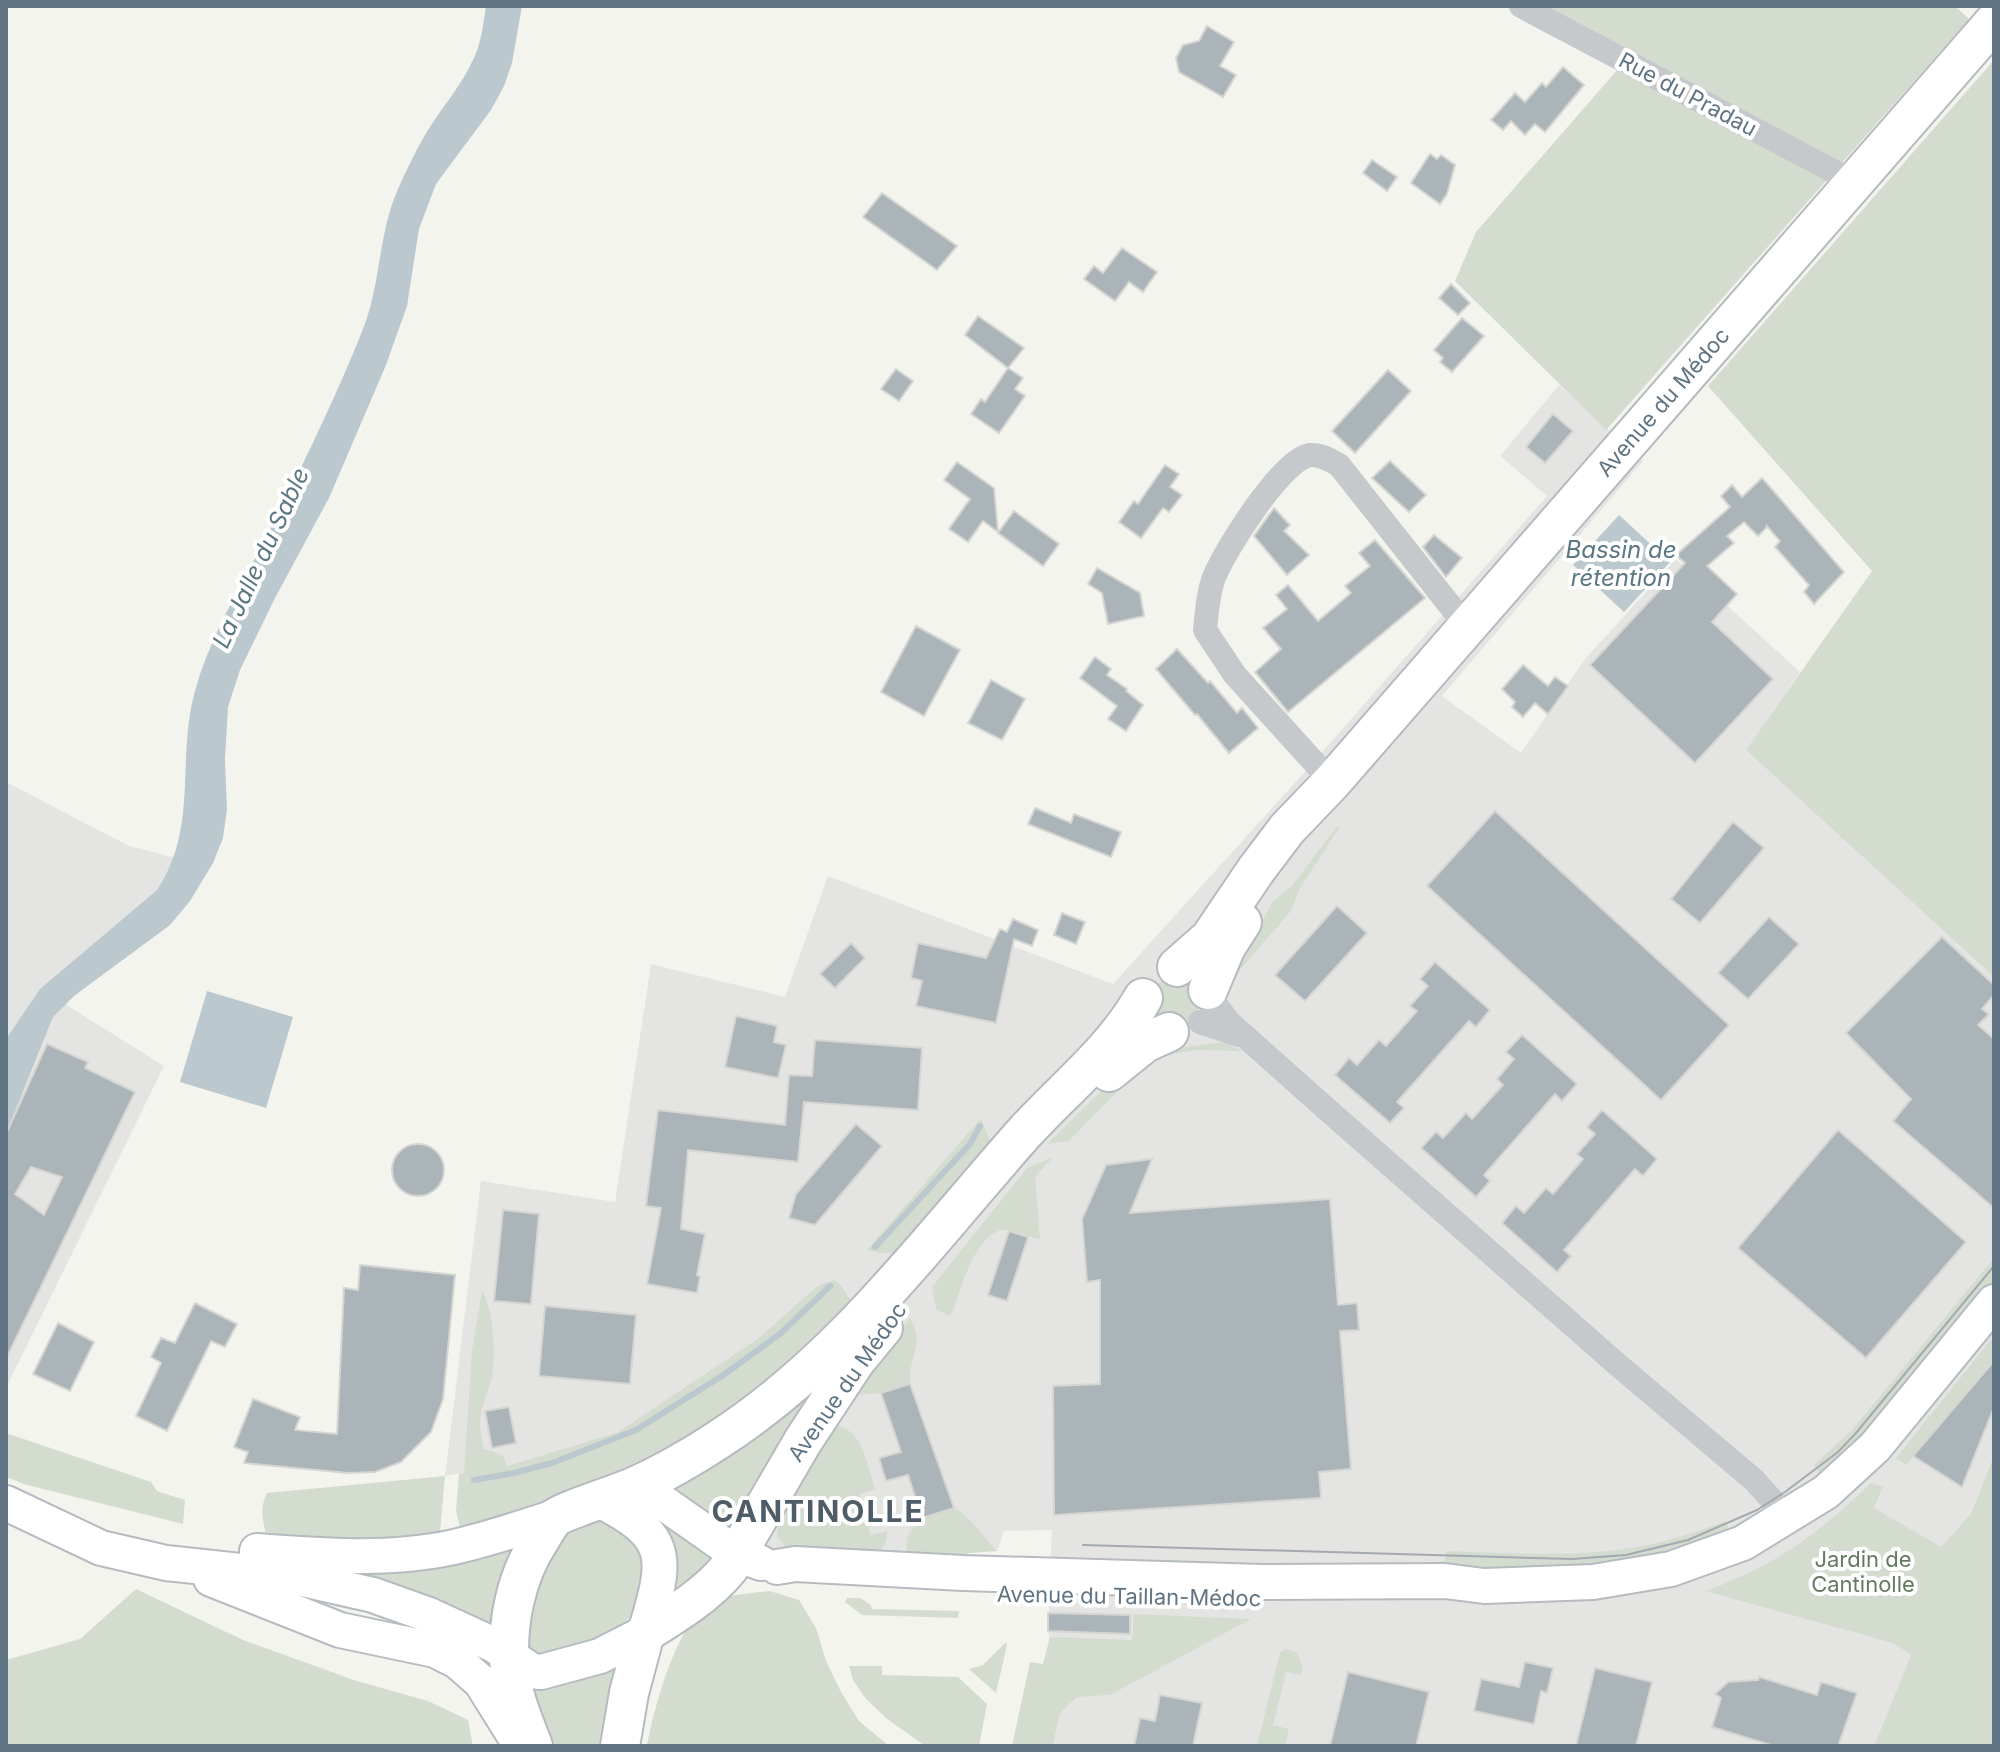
<svg xmlns="http://www.w3.org/2000/svg" width="2000" height="1752" font-family="Inter,sans-serif">
<style>
.built{fill:#e4e5e3}
.green{fill:#d4dcd0}
.water{fill:#bbc8cd}
.lines{fill:none;stroke-linecap:round;stroke-linejoin:round}
.stream{stroke:#bbc8cd;stroke-width:6}
.building{fill:#abb4b8;stroke:#d5d5d2;stroke-width:2;fill-rule:evenodd}
.secondary-casing{stroke:#b5bbbf;stroke-width:38}
.primary-casing{stroke:#b6babe;stroke-width:42}
.street{stroke:#c6c9cc;stroke-width:24}
.secondary{stroke:#fff;stroke-width:34}
.primary{stroke:#fff;stroke-width:38}
.tram{stroke:#a3a9af;stroke-width:2}
.labels{text-anchor:middle;stroke-width:8;stroke-linejoin:round;paint-order:stroke}
.street-label{font-size:22px;fill:#607483;stroke:#fff}
.park-label{font-size:22px;fill:#657a60;stroke:#fff}
.water-label{font-size:24px;font-style:italic;fill:#5b7781;stroke:#fff}
.district-label{font-size:30px;font-weight:bold;letter-spacing:2px;fill:#4f5d68;stroke:#fff}
</style>
<rect width="100%" height="100%" fill="#f4f4ef"/>
<g class="built">
<polygon points="1559,385 1643,461 1442,696 1521,753 1585,659 1676,559 1800,672 1747,750 1994,977 1994,1455 1874,1746 1053,1746 1060,1713 1048,1631 1052,1530 1004,1531 997,1551 968,1553 967,1564 794,1558 732,1537 675,1497 618,1432 505,1467 445,1476 481,1181 615,1202 651,964 785,997 828,876 1113,984 1301,776 1547,496 1500,456"/>
<polygon points="6,782 129,846 180,859 173,876 6,1057"/>
<polygon points="65,1004 164,1066 6,1388 6,1134 53,1017"/>
</g>
<g class="green">
<polygon points="1529,6 1955,6 1969,19 1606,430 1455,281 1476,232 1625,61"/>
<polygon points="1994,60 1994,977 1746,750 1872,571 1708,386"/>
<polygon points="1337,826 1339,828 1299,890 1291,911 1227,985 1273,901 1292,886"/>
<circle cx="1176" cy="1000" r="24"/>
<polygon points="1223,1042 1243,1051 1197,1050 1150,1058 1069,1141 1047,1144 1114,1079 1155,1047 1178,1048"/>
<path d="M 981,1118 L 991,1144 L 909,1247 C 893,1254 884,1255 867,1250 Z"/>
<path d="M 1053,1157 L 1035,1177 L 1040,1239 C 1028,1237 1013,1229 1002,1230 C 976,1234 960,1290 953,1311 L 949,1316 L 936,1309 L 932,1287 L 1027,1168 Z"/>
<polygon points="1994,1258 1994,1281 1863,1439 1822,1476 1814,1465 1852,1430"/>
<path d="M 834,1280 L 841,1285 L 851,1301 C 837,1316 824,1332 809,1346 C 714,1436 590,1489 467,1529 L 460,1527 L 456,1511 L 459,1474 L 464,1473 L 472,1350 L 482,1291 C 494,1311 496,1353 492,1376 C 489,1392 480,1407 480,1425 C 480,1433 482,1441 484,1449 L 503,1455 L 507,1466 L 618,1432 L 759,1338 L 807,1295 L 821,1284 Z"/>
<path d="M 910,1318 C 926,1345 908,1356 910,1384 L 881,1393 L 854,1395 Z"/>
<polygon points="1994,1336 1994,1361 1906,1465 1896,1458"/>
<polygon points="826,1369 732,1537 675,1497 674,1488"/>
<path d="M 839,1426 C 864,1433 868,1468 875,1489 L 860,1494 L 871,1535 L 887,1531 C 887,1543 884,1548 875,1555 L 794,1558 L 777,1536 L 778,1517 L 833,1429 Z"/>
<polygon points="6,1433 151,1482 157,1491 185,1500 183,1524 27,1485 6,1477"/>
<path d="M 1994,1455 L 1994,1746 L 1874,1746 L 1911,1655 L 1895,1644 L 1875,1638 L 1705,1591 C 1775,1566 1818,1534 1871,1483 L 1883,1487 L 1874,1508 L 1941,1547 L 1970,1515 Z"/>
<path d="M 445,1476 L 440,1532 L 397,1542 L 267,1538 C 263,1522 259,1508 267,1493 Z"/>
<polygon points="645,1507 720,1558 668,1606"/>
<path d="M 954,1508 C 968,1513 985,1539 997,1551 L 968,1553 L 967,1564 L 909,1563 C 898,1524 924,1517 954,1508 Z"/>
<polygon points="602,1520 618,1521 648,1561 634,1613 609,1639 545,1660 528,1653 523,1617 531,1588 563,1536 584,1523"/>
<path d="M 1725,1521 L 1731,1533 L 1658,1558 L 1546,1570 L 1371,1568 L 1445,1561 L 1446,1551 C 1549,1554 1626,1562 1725,1521 Z"/>
<polygon points="515,1542 496,1635 336,1566"/>
<polygon points="136,1589 243,1640 357,1681 428,1701 468,1720 473,1746 6,1746 6,1660 80,1639"/>
<path d="M 770,1591 L 799,1600 L 816,1628 L 826,1661 L 841,1692 L 859,1721 L 889,1746 L 647,1746 C 654,1709 677,1618 714,1601 C 731,1594 752,1593 770,1591 Z"/>
<polygon points="847,1598 860,1598 871,1605 872,1609 959,1611 958,1618 862,1615 845,1602"/>
<polygon points="1134,1614 1251,1619 1110,1695 1077,1697 1060,1713 1053,1746 1012,1746 1030,1662 1043,1664 1050,1637 1132,1640"/>
<polygon points="1006,1642 1007,1645 996,1693 969,1669 983,1665"/>
<polygon points="1285,1649 1297,1652 1302,1665 1302,1675 1286,1672 1273,1725 1289,1729 1285,1746 1257,1746 1280,1652"/>
<polygon points="618,1664 609,1691 601,1746 546,1746 524,1690 559,1683"/>
<polygon points="849,1666 882,1666 882,1675 958,1677 987,1704 979,1746 925,1746 886,1718 866,1699 853,1680"/>
</g>
<g class="water">
<path d="M 486,6 L 522,6 L 512,63 L 504,86 L 491,110 L 436,184 L 419,229 L 407,306 L 386,365 L 329,498 L 275,598 L 240,670 L 228,707 L 225,759 L 227,809 L 223,838 L 213,863 L 190,901 L 170,925 L 74,996 L 53,1017 L 6,1134 L 6,1039 L 40,989 L 157,890 C 199,827 176,759 195,691 C 210,637 240,587 266,538 C 300,470 335,400 363,329 C 381,284 378,234 398,189 C 406,171 415,152 425,135 C 439,111 459,89 471,64 C 481,46 483,26 486,6 Z"/>
<polygon points="1619,515 1670,562 1624,612 1573,565"/>
<polygon points="207,991 293,1017 266,1108 180,1082"/>
</g>
<g class="lines">
<g class="stream">
<polyline points="875,1247 970,1144 980,1126"/>
<polyline points="474,1480 514,1473 552,1463 636,1430 725,1374 781,1333 830,1286"/>
</g>
</g>
<g class="building">
<polygon points="1207,26 1234,42 1220,66 1236,75 1223,97 1179,72 1176,58 1183,45 1199,41"/>
<polygon points="1563,67 1584,85 1545,132 1535,124 1525,135 1511,121 1503,130 1491,120 1515,93 1525,102 1542,83 1546,87"/>
<polygon points="1430,154 1437,159 1441,155 1455,165 1447,194 1440,204 1411,183"/>
<polygon points="1372,160 1397,177 1387,191 1363,173"/>
<polygon points="882,193 957,246 937,270 863,217"/>
<polygon points="1122,248 1157,272 1143,292 1129,282 1115,301 1084,279 1094,266 1103,273"/>
<polygon points="1451,284 1470,303 1458,315 1439,298"/>
<polygon points="978,316 1024,348 1008,368 965,335"/>
<polygon points="1462,318 1484,336 1452,372 1440,362 1443,358 1434,350"/>
<polygon points="1008,368 1023,378 1015,389 1025,396 999,433 971,414 981,399 985,402"/>
<polygon points="896,369 913,381 899,401 881,389"/>
<polygon points="1388,370 1411,391 1355,453 1332,431"/>
<polygon points="1553,414 1573,431 1545,463 1526,447"/>
<polygon points="1390,461 1426,495 1409,512 1372,478"/>
<polygon points="957,462 994,488 998,532 983,521 968,542 949,529 970,499 944,480"/>
<polygon points="1165,465 1179,474 1170,487 1182,495 1169,512 1163,508 1141,538 1119,522 1134,501 1138,504"/>
<polygon points="1762,478 1844,572 1814,604 1804,592 1809,585 1775,547 1780,541 1766,525 1767,527 1758,536 1744,522 1727,536 1734,543 1707,566 1737,594 1712,622 1773,679 1695,763 1590,665 1685,563 1676,555 1730,507 1721,496 1732,485 1742,497"/>
<polygon points="1274,508 1290,525 1284,531 1309,555 1287,575 1254,536"/>
<polygon points="1014,511 1059,544 1043,566 998,533"/>
<polygon points="1434,535 1462,558 1446,577 1423,547"/>
<polygon points="1375,540 1425,598 1288,712 1255,672 1281,649 1263,628 1287,609 1276,595 1288,585 1318,621 1351,593 1345,586 1370,566 1359,553"/>
<polygon points="1097,568 1140,593 1144,616 1108,624 1102,593 1088,584"/>
<polygon points="916,626 960,650 924,716 881,692"/>
<polygon points="1177,649 1208,683 1210,681 1237,713 1242,708 1258,728 1229,753 1197,714 1195,715 1156,669"/>
<polygon points="1095,657 1111,669 1107,675 1127,689 1126,691 1143,705 1126,731 1108,719 1117,706 1080,678"/>
<polygon points="1523,665 1548,686 1555,677 1568,686 1548,714 1535,703 1523,717 1512,707 1515,702 1502,689"/>
<polygon points="991,680 1025,699 1002,740 968,723"/>
<polygon points="1035,808 1071,823 1074,814 1121,832 1111,857 1028,824"/>
<polygon points="1495,811 1729,1025 1661,1100 1427,886"/>
<polygon points="1733,822 1764,848 1700,923 1671,899"/>
<polygon points="1337,906 1367,933 1305,1001 1275,975"/>
<polygon points="1062,913 1085,922 1076,944 1054,935"/>
<polygon points="1769,917 1799,944 1748,999 1718,973"/>
<polygon points="1013,919 1038,930 1032,946 1014,939 996,1023 916,1006 922,981 911,978 918,943 986,958 1000,929 1007,932"/>
<polygon points="1942,937 1994,985 1994,995 1982,1009 1989,1014 1978,1025 1994,1039 1994,1208 1893,1121 1911,1099 1846,1033"/>
<polygon points="851,943 865,958 835,988 820,974"/>
<polygon points="1435,962 1490,1010 1476,1027 1469,1021 1397,1102 1404,1108 1390,1123 1335,1075 1349,1058 1357,1065 1379,1040 1386,1046 1417,1011 1410,1006 1428,986 1420,979"/>
<polygon points="736,1016 777,1026 774,1042 786,1045 778,1078 725,1067"/>
<polygon points="1522,1035 1577,1084 1562,1101 1555,1094 1484,1175 1490,1181 1476,1197 1421,1148 1436,1132 1443,1138 1466,1113 1472,1119 1503,1085 1497,1079 1514,1059 1506,1052"/>
<polygon points="815,1040 922,1048 918,1110 804,1102 798,1162 688,1150 681,1229 705,1234 697,1275 700,1277 697,1293 647,1284 661,1208 646,1206 658,1110 785,1125 789,1075 812,1076"/>
<path d="M 47,1044 L 88,1062 L 85,1068 L 135,1092 L 6,1359 L 6,1134 ZM 31,1167 L 62,1177 L 44,1215 L 15,1194 Z"/>
<polygon points="1602,1110 1657,1159 1643,1176 1635,1169 1564,1250 1571,1256 1557,1272 1502,1223 1516,1206 1524,1213 1546,1188 1553,1194 1583,1159 1577,1154 1595,1134 1587,1127"/>
<polygon points="856,1124 882,1146 815,1225 789,1218 796,1194"/>
<polygon points="1838,1130 1966,1242 1866,1358 1738,1248"/>
<circle cx="418" cy="1170" r="26"/>
<polygon points="1152,1159 1130,1213 1330,1199 1338,1305 1357,1303 1359,1330 1340,1331 1351,1469 1319,1472 1321,1498 1054,1515 1053,1386 1100,1384 1100,1280 1087,1282 1082,1219 1106,1165"/>
<polygon points="503,1210 539,1214 531,1304 494,1301"/>
<polygon points="1009,1231 1028,1237 1007,1301 988,1295"/>
<polygon points="360,1265 455,1275 443,1399 431,1432 401,1462 375,1472 348,1473 244,1463 248,1452 234,1447 253,1399 300,1417 295,1430 337,1434 344,1288 358,1290"/>
<polygon points="195,1303 237,1324 225,1347 211,1341 167,1431 136,1416 161,1363 151,1357 161,1338 175,1343"/>
<polygon points="545,1306 636,1315 630,1384 539,1376"/>
<polygon points="58,1323 94,1342 70,1391 33,1374"/>
<polygon points="1994,1361 1994,1407 1962,1487 1913,1456"/>
<polygon points="910,1384 954,1508 922,1518 908,1475 886,1481 879,1458 901,1452 881,1393"/>
<polygon points="509,1407 516,1443 492,1448 485,1411"/>
<polygon points="1048,1613 1130,1615 1130,1634 1048,1631"/>
<polygon points="1525,1662 1553,1668 1547,1693 1541,1691 1534,1724 1474,1711 1481,1679 1519,1687"/>
<polygon points="1595,1668 1652,1682 1636,1746 1576,1746"/>
<polygon points="1348,1672 1429,1692 1416,1746 1330,1746"/>
<polygon points="1759,1677 1817,1695 1821,1682 1857,1693 1838,1746 1774,1746 1712,1727 1721,1698 1715,1694 1728,1682 1758,1680"/>
<polygon points="1160,1695 1202,1703 1193,1746 1134,1746 1140,1718 1155,1721"/>
</g>
<g class="lines">
<g class="secondary-casing">
<g id="secondary">
<polyline points="638,1485 738,1555 761,1563"/>
<path d="M 6,1503 L 101,1548 L 166,1563 L 289,1576 L 373,1595 L 429,1615 L 494,1645 L 532,1671 L 541,1672 L 600,1656 L 645,1633 C 666,1561 674,1538 601,1501"/>
<path d="M 257,1551 C 322,1556 390,1561 454,1547 C 489,1539 522,1528 555,1517"/>
<polyline points="777,1567 795,1564 963,1573 1263,1582 1445,1581 1484,1586 1593,1582 1671,1569 1743,1543 1826,1492 1875,1447 1994,1302"/>
<polyline points="211,1579 340,1630 435,1650 457,1661 481,1682 521,1746"/>
</g>
</g>
<g class="primary-casing">
<g id="primary">
<polyline points="1177,967 1210,938 1256,870 1287,829 1332,782 1994,22"/>
<polyline points="1208,990 1226,947 1242,922"/>
<polyline points="1109,1072 1145,1043 1169,1032"/>
<path d="M 533,1746 C 524,1722 513,1697 510,1671 C 506,1625 515,1577 541,1538 C 545,1532 549,1523 555,1518 C 563,1511 618,1494 633,1487 C 659,1476 694,1456 718,1440 C 841,1361 928,1241 1024,1133 C 1065,1088 1113,1051 1143,998"/>
<path d="M 620,1746 L 629,1693 L 645,1633 C 674,1615 707,1595 729,1568 L 803,1441 L 855,1362 L 883,1328"/>
</g>
</g>
<g class="street">
<polyline points="1521,6 1854,182"/>
<path d="M 1332,782 L 1235,675 L 1205,630 C 1207,612 1208,591 1215,575 C 1226,549 1282,459 1310,455 C 1321,454 1330,460 1339,465 L 1467,627"/>
<polyline points="1209,996 1230,1023 1322,1105 1618,1365 1754,1480 1772,1500 1784,1520"/>
<polyline points="1200,1022 1239,1035"/>
</g>
<use href="#secondary" class="secondary"/>
<use href="#primary" class="primary"/>
<polyline class="tram" points="1083,1545 1572,1559 1626,1555 1688,1540 1757,1510 1785,1492 1838,1452 1856,1433 1994,1266"/>
</g>
<g class="labels">
<g class="street-label">
<text transform="translate(1688 94) rotate(28)" y="8">Rue du Pradau</text>
<text transform="translate(1663 402) rotate(-49)" y="8">Avenue du Médoc</text>
<text transform="translate(847 1382) rotate(-55)" y="8">Avenue du Médoc</text>
<text transform="translate(1129 1596) rotate(1)" y="8">Avenue du Taillan-Médoc</text>
</g>
<g class="park-label">
<text x="1863" y="1567">Jardin de<tspan x="1863" dy="25">Cantinolle</tspan></text>
</g>
<g class="water-label">
<text x="1621" y="558">Bassin de<tspan x="1621" dy="28">rétention</tspan></text>
<text transform="translate(261 558) rotate(-65)" y="8">La Jalle du Sable</text>
</g>
<g class="district-label">
<text x="818" y="1522">CANTINOLLE</text>
</g>
</g>
<rect width="2000" height="1752" fill="none" stroke="#607483" stroke-width="16"/>
</svg>
